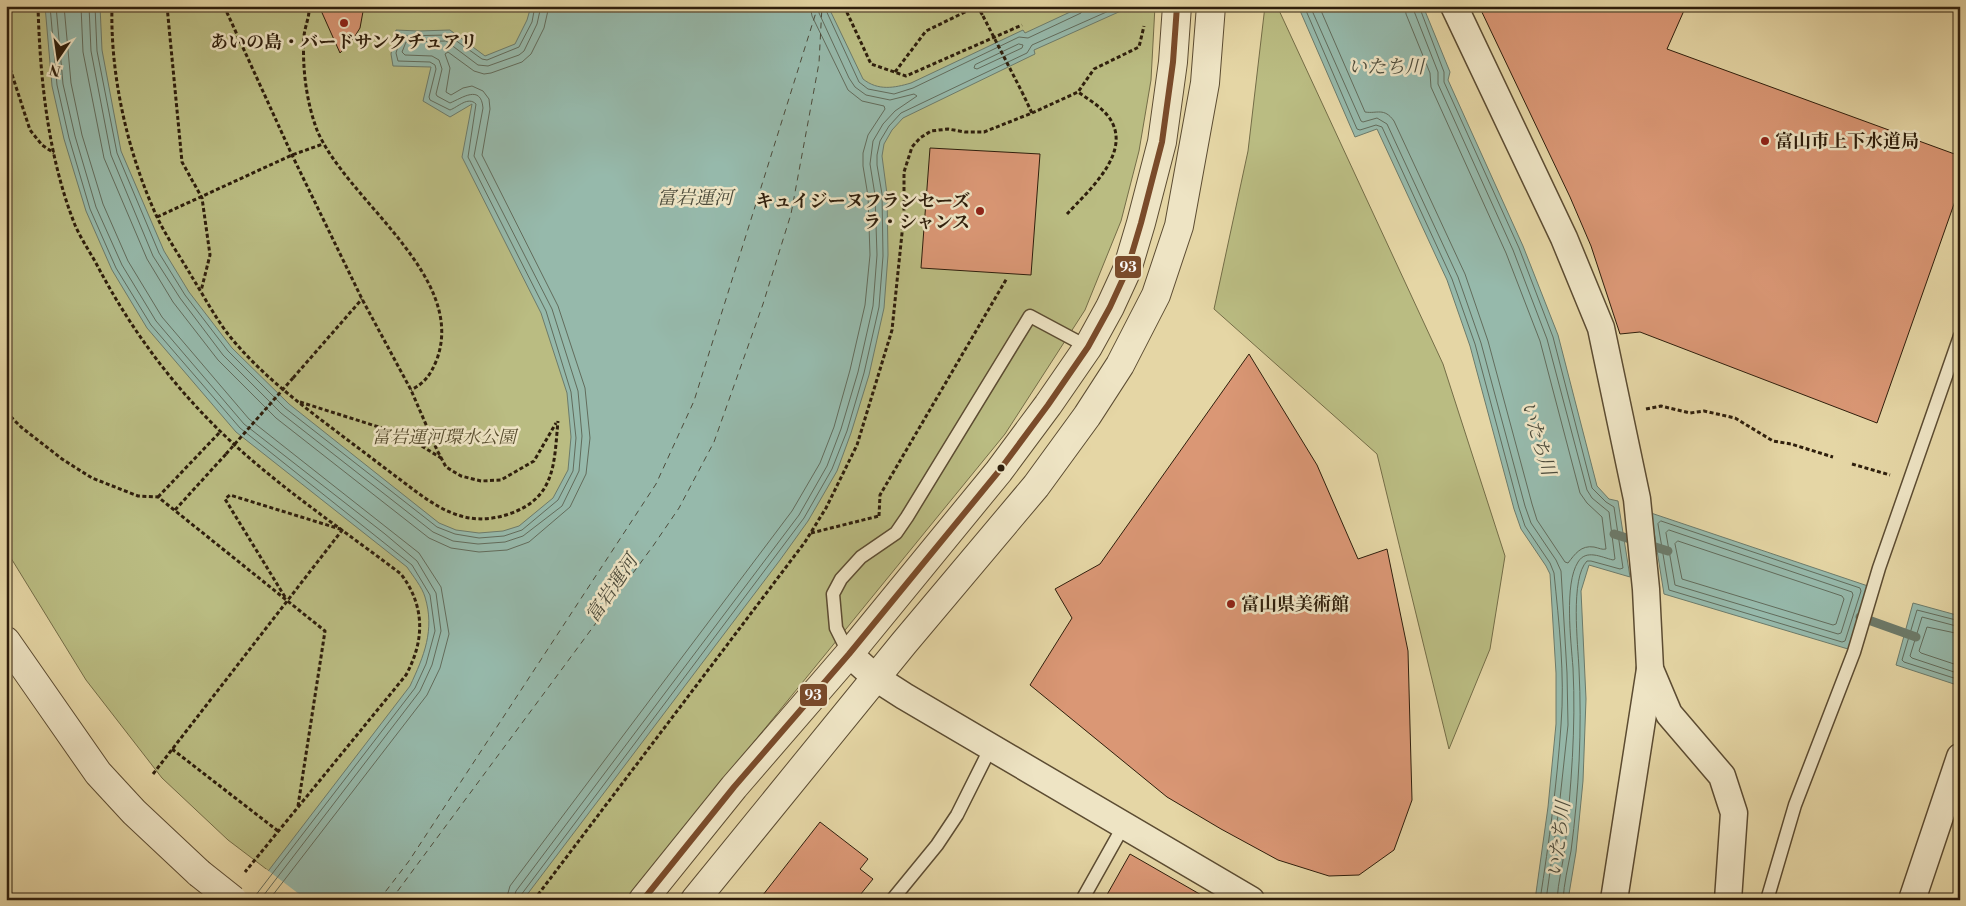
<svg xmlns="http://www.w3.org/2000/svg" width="1966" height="906" font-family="'Libre Bodoni','Noto Serif JP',serif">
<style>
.green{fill:#babc82;stroke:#746d47}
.water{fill:#96b9ab;stroke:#6c7b6b}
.pier{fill:#e5d6a5}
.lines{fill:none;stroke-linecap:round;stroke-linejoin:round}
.shore{stroke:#626c5c;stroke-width:1}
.stream{stroke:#6c7b6b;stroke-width:9}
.ferry{stroke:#4d4c3c;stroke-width:1;stroke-dasharray:6 5;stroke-linecap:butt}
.building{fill:#da9775;stroke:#2e1e0c}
.service-casing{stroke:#5c4c32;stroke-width:15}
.minor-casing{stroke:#5c4c32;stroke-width:29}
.tertiary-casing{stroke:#5c4c32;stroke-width:30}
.path{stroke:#2e1e0c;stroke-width:3;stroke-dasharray:4 2.5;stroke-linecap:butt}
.service{stroke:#eee4c4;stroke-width:12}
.minor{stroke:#eee4c4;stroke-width:26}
.tertiary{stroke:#eee4c4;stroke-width:28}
.tertiary-bridge-casing{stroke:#5c4c32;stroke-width:30;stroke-linecap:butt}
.path-bridge{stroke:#2e1e0c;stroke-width:3;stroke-dasharray:4 2.5;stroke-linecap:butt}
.tertiary-bridge{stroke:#eee4c4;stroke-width:28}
.bus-1-casing{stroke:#eee4c4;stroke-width:10}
.bus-1{stroke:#7a4b2a;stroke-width:6}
.poi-dot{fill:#8f2418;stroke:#eee4c4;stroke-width:2}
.bus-dot{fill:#2e1e0c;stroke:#eee4c4;stroke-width:2}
.labels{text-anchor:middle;stroke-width:5;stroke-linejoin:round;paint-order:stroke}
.poi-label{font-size:18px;font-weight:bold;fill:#2e1e0c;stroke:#eee4c4;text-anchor:start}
.park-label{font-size:18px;font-style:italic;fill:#584d2f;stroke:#eee4c4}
.water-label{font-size:19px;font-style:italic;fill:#4d4c3c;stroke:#eee4c4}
.line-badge{stroke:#eee4c4;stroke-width:2}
.badge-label{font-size:14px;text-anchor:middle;font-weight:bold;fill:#fff}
</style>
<rect width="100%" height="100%" fill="#e5d6a5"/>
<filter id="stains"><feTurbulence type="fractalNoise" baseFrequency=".004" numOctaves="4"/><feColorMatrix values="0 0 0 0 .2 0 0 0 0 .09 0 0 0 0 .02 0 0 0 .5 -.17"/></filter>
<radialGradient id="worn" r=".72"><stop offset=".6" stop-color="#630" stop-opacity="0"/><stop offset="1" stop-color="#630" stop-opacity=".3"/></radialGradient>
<g class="green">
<polygon points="6,6 1155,6 1151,80 1139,151 1121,221 1085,310 1005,434 625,900 307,900 228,840 162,778 86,680 6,550"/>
<polygon points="1265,6 1277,6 1443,364 1505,556 1490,649 1449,749 1377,454 1214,309 1248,151"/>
</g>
<g class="water">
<path d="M 45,6 L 100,6 L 102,50 L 121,151 L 164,251 L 189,292 L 232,348 L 289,404 L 439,523 L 456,530 L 479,533 L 503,531 L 519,526 L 553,498 L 568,470 L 571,437 L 567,393 L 541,313 L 462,157 L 472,104 L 450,117 L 423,101 L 431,67 L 393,66 L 391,54 L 396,30 L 418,31 L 450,30 L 485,56 L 515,44 L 527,20 L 531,6 L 828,6 L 863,79 C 878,91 894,88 911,83 L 1023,30 L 1025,33 L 1083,6 L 1132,6 L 1034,50 L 1035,54 L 903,118 L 892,130 L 884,144 L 882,156 L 887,194 L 888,255 L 884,308 L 869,375 L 851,433 L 837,471 L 808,521 L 780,560 L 523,900 L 246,900 L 410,686 C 424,656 435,630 425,597 C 422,587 413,576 407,567 L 236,432 L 147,328 L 112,270 L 86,211 L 64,139 L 52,86 Z"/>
<polygon points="1298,6 1423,6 1450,72 1448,80 1523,246 1558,335 1597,486 1609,499 1618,501 1630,577 1589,565 1581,591 1586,699 1583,781 1576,852 1568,900 1535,900 1548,807 1556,724 1556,673 1550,574 1546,566 1521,529 1514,509 1470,346 1447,280 1377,129 1355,137"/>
<polygon points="1651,513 1868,586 1848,649 1664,594"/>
<polygon points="1913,603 1960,616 1960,686 1896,665"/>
</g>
<polygon class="pier" points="266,869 307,900 243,900"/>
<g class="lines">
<g class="shore">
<polyline points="50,6 57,85 69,138 90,209 116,268 151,325 240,428 412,565 430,595 435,631 426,664 415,688 252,900"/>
<polyline points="56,6 63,84 75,136 96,207 122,265 156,321 244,424 385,534 417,561 436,593 441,631 432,665 420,691 260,900"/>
<polyline points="64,6 71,83 82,135 103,204 128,261 162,317 249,419 419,553 441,587 449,634 440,668 427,695 269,900"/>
<polyline points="81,6 83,52 104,158 147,259 173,302 218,360 276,418 429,538 451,548 479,552 507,550 529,542 570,507 586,474 590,438 585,388 558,306 482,155 490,109 489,99 483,91 472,86 463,88 451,95 446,92 450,68 445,54 448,52 474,71 484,74 491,73 522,62 531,54 544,28 549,6"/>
<path d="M 89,6 L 91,51 L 111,155 L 153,256 L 180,298 L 223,355 L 281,413 L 433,532 L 453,541 L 478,544 L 505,542 L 523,536 L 562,506 L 579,471 L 582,436 L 578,391 L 552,309 L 474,156 L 483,108 C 481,84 462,98 450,103 L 437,96 L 436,94 L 442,69 L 439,60 L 432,56 L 405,55 L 402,52 L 406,42 L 446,41 L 478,65 L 488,66 L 519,55 L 524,51 L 537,24 L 541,6"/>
<path d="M 95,6 L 97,51 L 117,153 L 159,253 L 185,295 L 228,351 L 285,408 L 437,527 L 455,534 L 479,538 L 504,536 L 522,530 L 558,500 L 573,471 L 576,438 L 571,392 L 546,311 L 468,157 L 476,104 C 468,96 458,107 450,110 L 430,100 L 429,97 L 436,69 L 435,65 L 430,62 L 398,61 L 396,53 L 401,36 L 448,35 L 482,59 L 487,60 L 519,47 L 532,22 L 535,6"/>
<polyline points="824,6 859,82 868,89 894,94 913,88 1019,37 1028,38 1081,13 1084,6"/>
<path d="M 1304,6 L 1357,129 L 1360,130 L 1376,125 L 1382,127 L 1452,279 L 1475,344 L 1519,508 L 1525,526 L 1550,563 L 1554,573 C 1559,623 1565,675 1561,725 C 1557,784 1549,842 1540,900"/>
<polyline points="1310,6 1361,121 1363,122 1377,118 1387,124 1458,277 1481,343 1525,506 1531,523 1556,560 1561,571 1567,673 1568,725 1559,808 1546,900"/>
<path d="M 1319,6 L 1365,112 C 1377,114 1384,107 1394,121 L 1465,274 L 1488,341 L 1532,504 L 1537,520 L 1565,562 L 1568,563 C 1575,554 1581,545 1594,547 C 1599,548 1602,550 1606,549 L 1602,517 L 1587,503 L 1580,493 L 1540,341 L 1506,253 L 1431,87 L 1430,73 L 1406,14 L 1405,6"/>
<path d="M 1412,6 L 1438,72 L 1438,84 L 1513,250 L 1547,339 L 1587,490 L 1592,498 L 1609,512 L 1615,559 L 1613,560 C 1601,557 1586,549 1578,562 C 1564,584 1571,641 1573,668 C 1576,728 1571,787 1565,847 C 1563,864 1558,882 1557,900"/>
<path d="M 1419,6 L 1444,72 L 1444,82 L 1519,248 L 1553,337 L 1592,488 L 1606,502 L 1614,507 L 1623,568 L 1620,569 L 1591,561 L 1587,561 C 1570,578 1578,645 1579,669 C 1582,729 1579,791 1571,851 C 1568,867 1564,883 1563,900"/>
<polygon points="1019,44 1023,45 1022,48 977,69 974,68 975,65"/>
<polygon points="1661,521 1860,588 1861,591 1845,641 1842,642 1669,590 1658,524"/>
<polygon points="1669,530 1852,592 1853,595 1841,633 1838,634 1675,585 1666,533"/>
<polygon points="1678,541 1842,596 1844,599 1836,624 1833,625 1682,579 1675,544"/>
<polyline points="1960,621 1917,610 1902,660 1904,662 1960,680"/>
<polyline points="1960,627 1922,617 1910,656 1912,658 1960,674"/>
<polyline points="1960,634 1927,627 1919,651 1921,653 1960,666"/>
<polyline points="506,900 510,886 792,511 820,463 834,427 850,370 865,305 870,255 868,196 863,166 863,153 868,135 885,109 884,106 862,101 848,90 812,16 810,6"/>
<polyline points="513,900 516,891 799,515 827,466 841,429 858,372 873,306 877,255 875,195 870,164 873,141 883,124 895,111 917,96 914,94 890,100 866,95 855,87 849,78 819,13 818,6"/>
<polyline points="520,900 521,895 804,518 832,469 847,431 864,373 879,307 883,256 882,194 877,165 877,155 880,141 889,126 901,113 1027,53 1032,45 1120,6"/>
</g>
<g class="stream">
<polyline points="1614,534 1668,551"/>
<polyline points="1860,617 1916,637"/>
</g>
<g class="ferry">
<polyline points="379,900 409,861 656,484 694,401 818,6"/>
<polyline points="391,900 653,546 679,508 714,442 763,304 791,214 819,63 822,6"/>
</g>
</g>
<g class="building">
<polygon points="319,6 364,6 360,28 355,36 340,53"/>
<polygon points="1479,6 1686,6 1667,49 1960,156 1960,187 1877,423 1640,332 1620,334 1591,246 1570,197"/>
<polygon points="930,148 1040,154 1031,275 921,268"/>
<polygon points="1249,354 1317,465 1358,559 1387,549 1408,651 1412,800 1394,850 1359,875 1329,876 1278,860 1221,829 1167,797 1030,685 1072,618 1055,589 1100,564"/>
<polygon points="820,822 868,859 860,869 873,879 856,900 759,900"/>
<polygon points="1130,854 1210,900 1104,900"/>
</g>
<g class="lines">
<g class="service-casing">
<g id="service">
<polyline points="849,654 836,628 833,594 841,579 861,557 896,533 907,517 1030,316 1088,347"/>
<polyline points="892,900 937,845 957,815 991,747"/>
<polyline points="1082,900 1124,825"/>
<polyline points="1767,900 1795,805 1854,652 1879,568 1960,336"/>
</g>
</g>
<g class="minor-casing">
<g id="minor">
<polyline points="1454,6 1564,238 1601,328 1637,499 1646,589 1650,669 1669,714 1722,776 1734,813 1728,900"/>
<polyline points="849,654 876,678 904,696 1251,900"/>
<polyline points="1614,900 1650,669"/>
<polyline points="1912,900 1960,757"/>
</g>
</g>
<g class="tertiary-casing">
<g id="tertiary">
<polyline points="6,641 98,773 134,812 199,873"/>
<polyline points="643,900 734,787 849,654 999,471 1048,405 1088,347 1110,307 1127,270 1141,223 1162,142 1173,62 1177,6"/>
<polyline points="695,900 904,643 1036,486 1087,416 1120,365 1156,295 1179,226 1205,83 1211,6"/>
</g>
</g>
<g class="path">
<path d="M 38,6 C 40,79 48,157 75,225 C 81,239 90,252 97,265 C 130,328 171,384 223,434 C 276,485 342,529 401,574 C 425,606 425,640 406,675 L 245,872"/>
<path d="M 112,6 C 110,76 128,154 157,217 C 167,238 181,258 192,277 C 205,298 217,321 232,339 C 266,380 311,412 353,444 C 369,456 386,469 402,481 C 436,507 465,529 509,514 C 556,498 554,463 558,421"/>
<polyline points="167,6 182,162 202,198 210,255 201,291"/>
<polyline points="224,6 292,155 362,299 411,390 437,450 446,467 461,476 481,481 501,480 534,461 556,423"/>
<path d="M 309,6 C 310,16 305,26 304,36 C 302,66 306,101 317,130 C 346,200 467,275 437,359 C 431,374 425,383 411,390"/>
<polyline points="844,6 871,64 906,76 1022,25"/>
<polyline points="977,6 983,16"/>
<polyline points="6,56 30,130 42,145 54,153"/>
<polyline points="895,72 926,31 965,12 972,6"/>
<polyline points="1032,113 1078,92 1094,69 1139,47 1144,26"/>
<path d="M 1067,214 C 1088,191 1135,151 1108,116 C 1100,106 1088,99 1078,92"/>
<polyline points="157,217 292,155 323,144"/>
<polyline points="293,378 362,299"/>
<polyline points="300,402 404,435 441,458"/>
<polyline points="1646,409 1661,406 1690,413 1704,411 1735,418 1773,441 1791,444 1833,457"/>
<polyline points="6,412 21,427 62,459 92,478 138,496 158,497 325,631 298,806"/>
<polyline points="1852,464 1890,475"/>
<polyline points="158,497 221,431"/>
<polyline points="175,510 226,454"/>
<polyline points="879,516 880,495 1007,278"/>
<polyline points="811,533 879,516"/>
<polyline points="285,597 225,499 230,495 340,529"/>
<polyline points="172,749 278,831"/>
<polyline points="153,774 343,529"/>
<polyline points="534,900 805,542 826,508 857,445 892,330 904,214 904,172 912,147 920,138 931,131 948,129 965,132 984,132 1032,113 1022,92"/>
</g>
<use href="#service" class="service"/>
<use href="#minor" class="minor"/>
<use href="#tertiary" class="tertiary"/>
<g class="tertiary-bridge-casing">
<polyline id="tertiary-bridge" points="199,873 233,900"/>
</g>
<g class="path-bridge">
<polyline points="983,16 1022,92"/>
<polyline points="226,454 293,378"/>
</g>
<use href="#tertiary-bridge" class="tertiary-bridge"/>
<g class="bus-1-casing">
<polyline id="bus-1" points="643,900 734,787 849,654 999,471 1048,405 1088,347 1110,307 1127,270 1141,223 1162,142 1173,62 1177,6"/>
</g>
<use href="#bus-1" class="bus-1"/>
</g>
<g class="poi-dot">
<circle cx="344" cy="23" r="5"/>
<circle cx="1765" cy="141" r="5"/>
<circle cx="980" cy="211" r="5"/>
<circle cx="1231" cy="604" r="5"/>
</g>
<circle class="bus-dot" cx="1001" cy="468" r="4.5"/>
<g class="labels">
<g class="poi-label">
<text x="344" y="48" text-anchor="middle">あいの島・バードサンクチュアリ</text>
<text x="1775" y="147">富山市上下水道局</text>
<text x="970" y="207" text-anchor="end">キュイジーヌフランセーズ<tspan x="970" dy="21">ラ・シャンス</tspan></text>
<text x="1241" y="610">富山県美術館</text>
</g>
<g class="park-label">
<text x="444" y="443">富岩運河環水公園</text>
</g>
<g class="water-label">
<text x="1386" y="73">いたち川</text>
<text x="695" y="204">富岩運河</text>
<text transform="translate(1539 438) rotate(73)" y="7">いたち川</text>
<text transform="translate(611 588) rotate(-56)" y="7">富岩運河</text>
<text transform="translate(1558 839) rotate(-83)" y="7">いたち川</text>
</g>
</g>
<g class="line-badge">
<rect x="1114" y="255" width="28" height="24" rx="5" fill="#7a4b2a"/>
<rect x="799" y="683" width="29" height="24" rx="5" fill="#7a4b2a"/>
</g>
<g class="badge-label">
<text x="1128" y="272">93</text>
<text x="813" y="700">93</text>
</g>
<rect width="1966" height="906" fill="none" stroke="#e5d6a5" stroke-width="25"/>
<rect x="8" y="8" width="1951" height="891" fill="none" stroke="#2e1e0c" stroke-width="2.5"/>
<rect x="12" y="12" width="1941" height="881" fill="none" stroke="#2e1e0c"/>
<g transform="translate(58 58) rotate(193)" stroke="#eee4c4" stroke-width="4" paint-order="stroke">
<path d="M0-4L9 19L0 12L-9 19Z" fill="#2e1e0c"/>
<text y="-8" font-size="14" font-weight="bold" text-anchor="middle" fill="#2e1e0c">N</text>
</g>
<rect width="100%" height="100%" filter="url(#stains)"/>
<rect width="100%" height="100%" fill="url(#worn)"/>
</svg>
